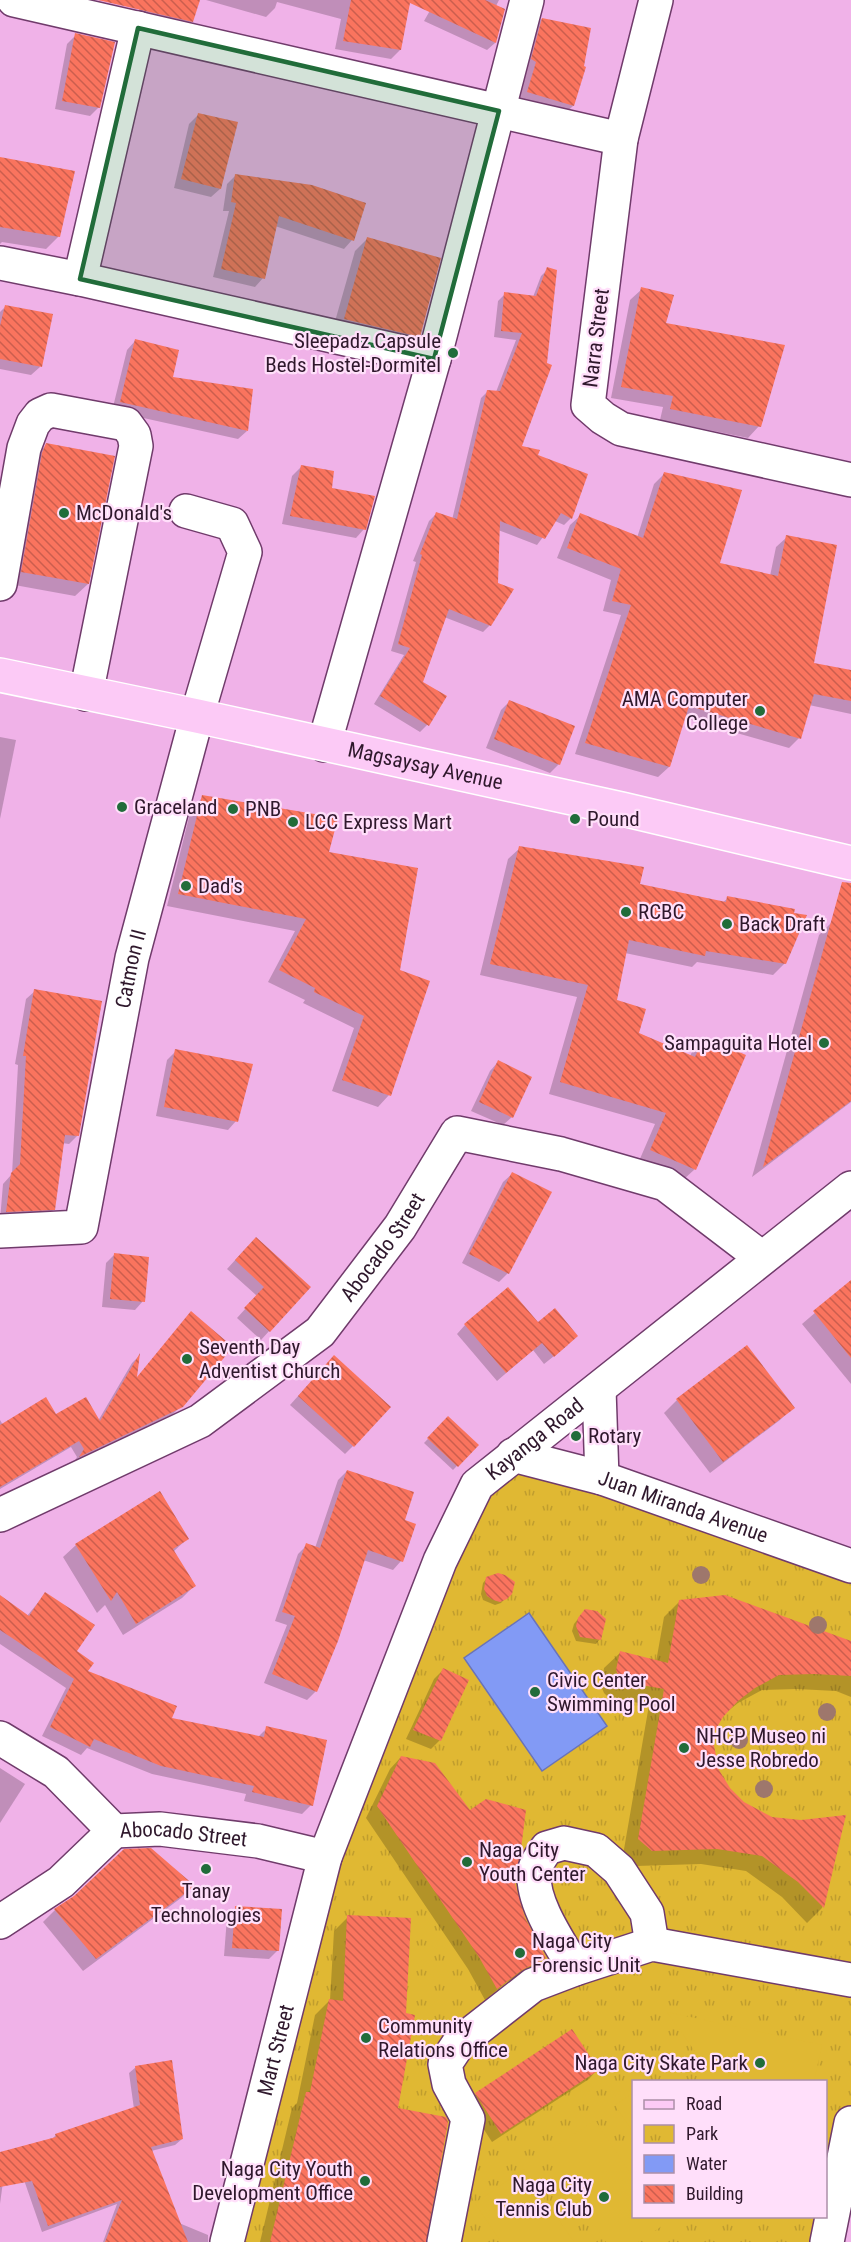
<svg xmlns="http://www.w3.org/2000/svg" width="851" height="2242" font-family="'Roboto Condensed',sans-serif">
<style>
.park{fill:url(#park-tufts);fill-rule:evenodd}
.garden{fill:#e0b833}
.water{fill:#829af5;stroke:#6973b9;stroke-width:1.5}
.shadow{fill:#0003}
.building{fill:url(#building-back-hatch)}
.lines{fill:none;stroke-linecap:round;stroke-linejoin:round}
.minor-casing{stroke:#703b6b;stroke-width:36}
.major-casing{stroke:#fff;stroke-width:36}
.minor{stroke:#fff;stroke-width:33}
.major{stroke:#fccaf6;stroke-width:33}
.tree{fill:#9e776c}
.marked{fill:#216c3a;fill-opacity:0.2;stroke:#216c3a;stroke-width:4.5;stroke-linejoin:round}
.poi-dot{fill:#216c3a;stroke:#ffdffa;stroke-width:2}
.labels{text-anchor:middle;stroke-width:4.5;stroke-linejoin:round;paint-order:stroke}
.street-label{font-size:21px;fill:#2f182c;stroke:#ffdffa}
.poi-label{font-size:21px;fill:#2f182c;stroke:#ffdffa;text-anchor:start}
</style>
<defs>
<pattern id="park-tufts" width="24" height="20" patternUnits="userSpaceOnUse" patternTransform="scale(1.5)"><rect width="24" height="20" fill="#e0b833"/><path d="M3 7l-1-3M5 7V3M7 7l1-3M15 17l-1-3M17 17v-4M19 17l1-3" fill="none" stroke="#c09d2d"/></pattern>
<pattern id="building-back-hatch" width="6" height="6" patternUnits="userSpaceOnUse" patternTransform="scale(1.5)"><rect width="6" height="6" fill="#fa745e"/><path d="M-1 5l2 2M0 0l6 6M5-1l2 2" fill="none" stroke="#cb5e4e"/></pattern>
</defs>
<rect width="100%" height="100%" fill="#f0b2e8"/>
<path class="park" d="M 513,1455 L 851,1566 L 851,2123 L 827,2242 L 227,2242 L 325,1857 L 477,1485 ZM 634,2082 L 826,2082 L 826,2216 L 634,2216 Z"/>
<g class="garden">
<polygon points="667,2012 822,2045 814,2081 716,2081"/>
<polygon points="633,2093 633,2132 615,2105"/>
<polygon points="595,2120 633,2177 634,2216 660,2217 665,2224 638,2242 606,2242 545,2153"/>
<polygon points="524,2169 574,2242 501,2242 475,2203"/>
</g>
<polygon class="water" points="529,1613 607,1726 542,1771 464,1658"/>
<g class="shadow">
<polygon points="142,0 199,0 192,21 183,30 136,19"/>
<polygon points="206,0 409,0 400,50 391,59 335,49 341,19 277,2 275,8 266,17"/>
<polygon points="436,0 499,0 494,10 495,43 487,50 424,21"/>
<polygon points="542,19 573,106 559,119 515,105 529,33"/>
<polygon points="76,35 99,107 90,116 55,109 67,44"/>
<polygon points="198,115 220,189 211,197 174,188 189,124"/>
<polygon points="0,159 59,236 46,249 2,242 0,244"/>
<polygon points="236,175 352,240 344,249 275,226 263,278 255,287 213,277 229,211 223,211 227,184"/>
<polygon points="367,239 419,336 406,349 332,332 355,251"/>
<polygon points="548,269 520,447 571,518 564,525 555,521 537,545 498,530 490,625 483,632 444,617 421,683 445,697 427,725 420,732 374,704 404,655 391,651 416,562 413,561 429,521 436,514 452,520 481,398 488,391 496,392 516,340 494,337 498,301 505,294 533,297 541,276"/>
<polygon points="642,289 664,324 759,426 748,438 660,420 663,407 611,398 630,300"/>
<polygon points="6,306 40,367 31,375 0,369 0,312"/>
<polygon points="135,341 171,379 247,431 238,439 112,411 127,350"/>
<polygon points="46,445 88,584 75,596 9,584 34,458"/>
<polygon points="301,467 330,489 364,529 356,538 282,524 292,476"/>
<polygon points="664,474 719,565 770,576 776,547 787,537 813,664 851,672 851,714 809,705 799,738 789,748 684,718 669,767 658,777 575,754 621,615 603,611 611,580 557,558 570,525 581,515 637,538 654,484"/>
<polygon points="509,702 559,764 550,773 486,748 501,710"/>
<polygon points="0,737 16,740 0,819"/>
<polygon points="203,797 327,853 398,971 389,1095 378,1107 332,1091 354,1028 303,1003 305,1000 268,982 295,931 167,906 191,809"/>
<polygon points="520,848 639,885 722,903 728,898 785,963 773,975 697,962 692,967 625,953 615,1001 638,1033 690,1056 693,1050 705,1039 695,1169 683,1180 639,1161 655,1124 549,1094 577,997 480,975 508,859"/>
<polygon points="832,922 851,926 851,1102 752,1177 819,935"/>
<polygon points="35,991 78,1135 69,1144 62,1143 54,1209 45,1218 0,1220 3,1184 12,1174 18,1065 15,1064 26,999"/>
<polygon points="176,1051 236,1121 228,1130 156,1116 167,1060"/>
<polygon points="498,1062 512,1117 503,1125 471,1111 490,1071"/>
<polygon points="512,1174 508,1273 499,1282 462,1263 503,1182"/>
<polygon points="247,1247 309,1287 261,1340 237,1318 257,1296 227,1269"/>
<polygon points="114,1255 143,1301 135,1310 102,1307 106,1263"/>
<polygon points="851,1282 851,1384 802,1324"/>
<polygon points="538,1324 568,1345 544,1364 533,1350 497,1381 457,1334 465,1325"/>
<polygon points="138,1357 135,1380 180,1407 172,1415 74,1462 77,1457 71,1447 0,1489 0,1420 3,1425 55,1416 98,1421 132,1363"/>
<polygon points="326,1365 353,1446 345,1454 290,1405"/>
<polygon points="677,1400 793,1407 780,1420 710,1473 664,1413"/>
<polygon points="448,1418 477,1445 453,1470 424,1443"/>
<polygon points="347,1471 403,1521 401,1561 393,1570 363,1560 316,1691 307,1700 264,1683 287,1625 275,1621 298,1554 307,1545 315,1548 338,1480"/>
<polygon points="187,1539 173,1552 194,1586 182,1598 123,1635 105,1605 97,1613 63,1557 76,1545"/>
<polygon points="487,1578 510,1593 501,1603 495,1605 483,1600 481,1594 483,1583"/>
<polygon points="45,1594 86,1671 170,1719 258,1737 267,1728 311,1805 302,1814 244,1801 246,1794 152,1774 87,1748 81,1755 42,1736 66,1688 0,1644 0,1597 27,1616"/>
<polygon points="680,1601 851,1642 851,1697 836,1691 797,1689 762,1690 738,1703 723,1715 710,1736 718,1770 729,1789 743,1803 772,1819 801,1822 844,1816 822,1908 807,1923 782,1897 746,1871 701,1864 636,1866 623,1855 649,1705 608,1697 604,1693 601,1686 604,1668 620,1653 656,1662 664,1617"/>
<polygon points="581,1615 600,1639 596,1644 576,1641 572,1631 574,1624"/>
<polygon points="443,1670 440,1740 431,1749 406,1739 434,1679"/>
<polygon points="401,1757 514,1869 514,1882 523,1917 545,1958 533,1969 508,1981 485,2000 468,1969 366,1818 390,1769"/>
<polygon points="0,1768 25,1784 0,1823"/>
<polygon points="193,1886 181,1898 83,1971 43,1922 55,1910"/>
<polygon points="236,1908 278,1950 269,1959 224,1956 227,1917"/>
<polygon points="348,1917 404,2014 396,2109 424,2242 260,2242 292,2108 297,2103 315,2015 330,2000 334,1931"/>
<polygon points="136,2067 182,2139 175,2145 151,2151 179,2223 208,2235 208,2242 103,2242 117,2204 42,2232 15,2154 52,2139 56,2135 134,2109 129,2073"/>
<polygon points="597,2070 589,2079 492,2142 467,2103 476,2094"/>
<polygon points="7,2152 0,2204 0,2153"/>
</g>
<g class="building">
<polygon points="98,0 200,0 193,22"/>
<polygon points="351,0 485,0 505,9 496,43 410,3 401,50 343,41"/>
<polygon points="542,18 591,28 584,66 586,67 574,106 527,92 536,62 531,59"/>
<polygon points="75,33 115,42 100,108 62,101"/>
<polygon points="198,113 238,122 221,189 181,179"/>
<polygon points="0,157 75,171 60,237 0,227"/>
<polygon points="235,174 312,185 366,203 354,241 279,216 265,279 221,269 236,203 231,202"/>
<polygon points="367,237 441,258 420,337 344,319"/>
<polygon points="547,267 557,270 547,363 552,365 522,446 540,450 538,455 588,474 572,519 561,513 545,539 500,521 498,583 514,589 491,626 449,609 423,682 447,696 429,726 380,696 410,648 398,644 422,555 420,554 436,512 457,519 487,390 500,391 522,333 501,331 504,292 536,296"/>
<polygon points="641,287 674,295 666,323 785,345 761,427 670,409 673,396 621,387"/>
<polygon points="5,305 53,314 42,367 0,359 0,326"/>
<polygon points="135,339 179,350 173,377 253,389 248,431 120,402"/>
<polygon points="46,443 115,456 89,584 21,572 42,453"/>
<polygon points="301,465 334,471 332,488 375,496 366,530 290,516"/>
<polygon points="664,472 742,490 720,563 778,576 786,535 837,545 814,663 851,670 851,701 814,694 801,739 689,706 670,767 585,743 631,605 612,601 621,569 567,548 580,513 643,538"/>
<polygon points="509,700 575,726 560,765 494,739"/>
<polygon points="202,795 338,818 329,852 418,868 400,970 430,981 391,1096 342,1080 364,1016 314,992 315,988 279,970 306,919 178,894"/>
<polygon points="519,846 644,867 640,884 726,902 727,896 795,909 794,913 807,915 786,964 706,951 705,956 629,940 617,1000 646,1009 639,1033 695,1057 704,1037 746,1055 696,1170 650,1150 666,1113 560,1082 588,985 490,964"/>
<polygon points="842,882 851,883 851,1101 763,1167"/>
<polygon points="34,989 102,1001 79,1136 65,1135 55,1210 6,1212 11,1173 20,1164 26,1056 23,1056"/>
<polygon points="175,1049 253,1064 238,1122 164,1107"/>
<polygon points="498,1060 532,1077 513,1118 479,1102"/>
<polygon points="512,1172 552,1192 509,1274 469,1254"/>
<polygon points="256,1237 311,1287 270,1332 244,1308 264,1287 235,1260"/>
<polygon points="114,1253 149,1257 145,1302 110,1299"/>
<polygon points="851,1280 851,1358 813,1311"/>
<polygon points="508,1287 538,1322 555,1308 578,1336 554,1357 542,1343 506,1373 464,1324"/>
<polygon points="191,1311 233,1347 183,1407 79,1457 84,1449 79,1441 0,1487 0,1425 46,1397 56,1414 86,1397 100,1421 140,1353 137,1377"/>
<polygon points="747,1345 795,1408 723,1462 676,1399"/>
<polygon points="334,1355 391,1407 354,1447 298,1396"/>
<polygon points="448,1416 479,1445 458,1467 427,1438"/>
<polygon points="347,1470 414,1492 405,1520 416,1524 403,1562 368,1550 338,1641 317,1692 272,1674 295,1616 282,1612 306,1543 320,1548"/>
<polygon points="160,1491 189,1539 173,1549 196,1586 136,1624 117,1592 111,1601 75,1544"/>
<polygon points="498,1573 505,1575 515,1582 512,1594 507,1599 500,1602 493,1600 487,1596 484,1589 486,1577"/>
<polygon points="45,1592 95,1625 77,1651 94,1663 88,1671 177,1706 172,1718 264,1737 266,1726 327,1740 313,1806 252,1792 254,1786 161,1766 94,1739 90,1747 50,1727 74,1679 0,1630 0,1595 29,1616"/>
<polygon points="725,1595 851,1641 851,1676 814,1674 779,1675 755,1688 738,1701 723,1717 712,1736 719,1770 730,1788 744,1802 772,1817 801,1820 846,1815 824,1908 798,1882 762,1856 717,1849 652,1851 638,1839 664,1689 624,1682 619,1677 616,1670 620,1651 668,1663 679,1600"/>
<polygon points="585,1609 597,1611 606,1619 601,1640 580,1637 576,1626 578,1618"/>
<polygon points="443,1668 469,1680 441,1741 413,1730"/>
<polygon points="401,1756 435,1763 470,1810 486,1799 526,1810 520,1857 516,1869 515,1884 525,1918 546,1958 522,1970 497,1989 479,1957 377,1806"/>
<polygon points="151,1848 195,1886 96,1959 54,1909 74,1896 124,1849"/>
<polygon points="235,1906 282,1909 279,1951 232,1948"/>
<polygon points="347,1915 411,1918 406,2013 415,2015 398,2108 446,2117 448,2122 426,2242 270,2242 306,2092 310,2092 329,1999 343,2001"/>
<polygon points="572,2029 599,2070 501,2134 475,2093"/>
<polygon points="172,2060 183,2139 151,2147 188,2242 105,2242 122,2200 48,2226 32,2181 0,2187 0,2152 56,2137 55,2134 140,2105 135,2066"/>
</g>
<g class="lines">
<g class="minor-casing">
<g id="minor">
<polyline points="14,0 621,139"/>
<polyline points="656,0 621,139 588,405 603,418 621,429 851,480"/>
<polyline points="0,263 80,279 434,359"/>
<polyline points="80,279 138,28"/>
<polyline points="0,584 24,448 33,424 40,415 51,410 126,424 134,435 136,446 86,694"/>
<polyline points="324,745 434,359 527,0"/>
<path id="s1" d="M 0,1231 L 81,1227 L 132,958 L 197,716 L 245,552 L 232,524 L 186,511"/>
<polyline points="599,1389 602,1478"/>
<path id="s2" d="M 513,1455 L 602,1478 L 851,1566"/>
<path id="s3" d="M 0,1515 L 200,1421 L 320,1332 L 400,1227 L 457,1133 L 561,1154 L 665,1184 L 762,1258"/>
<path id="s4" d="M 0,1738 L 56,1772 L 114,1831 L 160,1829 L 258,1841 L 325,1857"/>
<polyline points="0,1922 61,1882 114,1831"/>
<path d="M 575,1969 C 560,1943 532,1904 534,1873 C 535,1864 542,1855 547,1848 L 564,1843 L 596,1850 L 619,1870 L 647,1913 L 652,1944"/>
<path id="s5" d="M 227,2242 L 325,1857 L 440,1561 L 477,1485 L 851,1188"/>
<polyline points="444,2242 468,2119 449,2084 445,2064 459,2043 533,1985 575,1969 652,1944 851,1980"/>
<polyline points="827,2242 851,2123"/>
</g>
</g>
<g class="major-casing">
<g id="major">
<path id="s6" d="M 0,675 L 197,716 L 622,809 L 851,863"/>
</g>
</g>
<use href="#minor" class="minor"/>
<use href="#major" class="major"/>
</g>
<g class="tree">
<circle cx="701" cy="1575" r="9"/>
<circle cx="818" cy="1625" r="9"/>
<circle cx="827" cy="1712" r="9"/>
<circle cx="739" cy="1740" r="9"/>
<circle cx="764" cy="1789" r="9"/>
</g>
<path class="marked" d="M 138,28 L 499,111 L 434,359 L 80,279 Z"/>
<g class="poi-dot">
<circle cx="453" cy="353" r="6"/>
<circle cx="64" cy="513" r="6"/>
<circle cx="760" cy="711" r="6"/>
<circle cx="122" cy="807" r="6"/>
<circle cx="233" cy="809" r="6"/>
<circle cx="575" cy="819" r="6"/>
<circle cx="293" cy="822" r="6"/>
<circle cx="186" cy="886" r="6"/>
<circle cx="626" cy="912" r="6"/>
<circle cx="727" cy="924" r="6"/>
<circle cx="824" cy="1043" r="6"/>
<circle cx="187" cy="1359" r="6"/>
<circle cx="576" cy="1436" r="6"/>
<circle cx="535" cy="1692" r="6"/>
<circle cx="684" cy="1748" r="6"/>
<circle cx="467" cy="1862" r="6"/>
<circle cx="206" cy="1869" r="6"/>
<circle cx="520" cy="1953" r="6"/>
<circle cx="366" cy="2038" r="6"/>
<circle cx="760" cy="2063" r="6"/>
<circle cx="365" cy="2181" r="6"/>
<circle cx="604" cy="2197" r="6"/>
</g>
<g class="labels">
<g class="street-label">
<text transform="translate(596 338) rotate(-83)" y="7">Narra Street</text>
<text dy="7" stroke="none"><textPath href="#s6" startOffset="435">Magsaysay Avenue</textPath></text>
<text dy="7" stroke="none"><textPath href="#s1" startOffset="344">Catmon II</textPath></text>
<text dy="7" stroke="none"><textPath href="#s3" startOffset="476">Abocado Street</textPath></text>
<text dy="7" stroke="none"><textPath href="#s5" startOffset="873">Kayanga Road</textPath></text>
<text dy="7" stroke="none"><textPath href="#s2" startOffset="178">Juan Miranda Avenue</textPath></text>
<text dy="7" stroke="none"><textPath href="#s4" startOffset="218">Abocado Street</textPath></text>
<text dy="7" stroke="none"><textPath href="#s5" startOffset="198">Mart Street</textPath></text>
</g>
<g class="poi-label">
<text x="441" y="348" text-anchor="end">Sleepadz Capsule<tspan x="441" dy="24">Beds Hostel-Dormitel</tspan></text>
<text x="76" y="520">McDonald's</text>
<text x="748" y="706" text-anchor="end">AMA Computer<tspan x="748" dy="24">College</tspan></text>
<text x="134" y="814">Graceland</text>
<text x="245" y="816">PNB</text>
<text x="587" y="826">Pound</text>
<text x="305" y="829">LCC Express Mart</text>
<text x="198" y="893">Dad's</text>
<text x="638" y="919">RCBC</text>
<text x="739" y="931">Back Draft</text>
<text x="812" y="1050" text-anchor="end">Sampaguita Hotel</text>
<text x="199" y="1354">Seventh Day<tspan x="199" dy="24">Adventist Church</tspan></text>
<text x="588" y="1443">Rotary</text>
<text x="547" y="1687">Civic Center<tspan x="547" dy="24">Swimming Pool</tspan></text>
<text x="696" y="1743">NHCP Museo ni<tspan x="696" dy="24">Jesse Robredo</tspan></text>
<text x="479" y="1857">Naga City<tspan x="479" dy="24">Youth Center</tspan></text>
<text x="206" y="1898" text-anchor="middle">Tanay<tspan x="206" dy="24">Technologies</tspan></text>
<text x="532" y="1948">Naga City<tspan x="532" dy="24">Forensic Unit</tspan></text>
<text x="378" y="2033">Community<tspan x="378" dy="24">Relations Office</tspan></text>
<text x="748" y="2070" text-anchor="end">Naga City Skate Park</text>
<text x="353" y="2176" text-anchor="end">Naga City Youth<tspan x="353" dy="24">Development Office</tspan></text>
<text x="592" y="2192" text-anchor="end">Naga City<tspan x="592" dy="24">Tennis Club</tspan></text>
</g>
</g>
<rect x="632" y="2080" width="195" height="138" fill="#ffdffa" stroke="#ac8fa8" stroke-width="1.5"/>
<rect x="644" y="2100" width="30" height="9" fill="#fccaf6" stroke="#ac8fa8" stroke-width="1.5"/>
<text x="686" y="2110" font-size="18" fill="#2f182c">Road</text>
<rect x="644" y="2125" width="30" height="18" fill="url(#park-tufts)" stroke="#ac8fa8" stroke-width="1.5"/>
<text x="686" y="2140" font-size="18" fill="#2f182c">Park</text>
<rect x="644" y="2155" width="30" height="18" fill="#829af5" stroke="#ac8fa8" stroke-width="1.5"/>
<text x="686" y="2170" font-size="18" fill="#2f182c">Water</text>
<rect x="644" y="2185" width="30" height="18" fill="url(#building-back-hatch)" stroke="#ac8fa8" stroke-width="1.5"/>
<text x="686" y="2200" font-size="18" fill="#2f182c">Building</text>
</svg>
